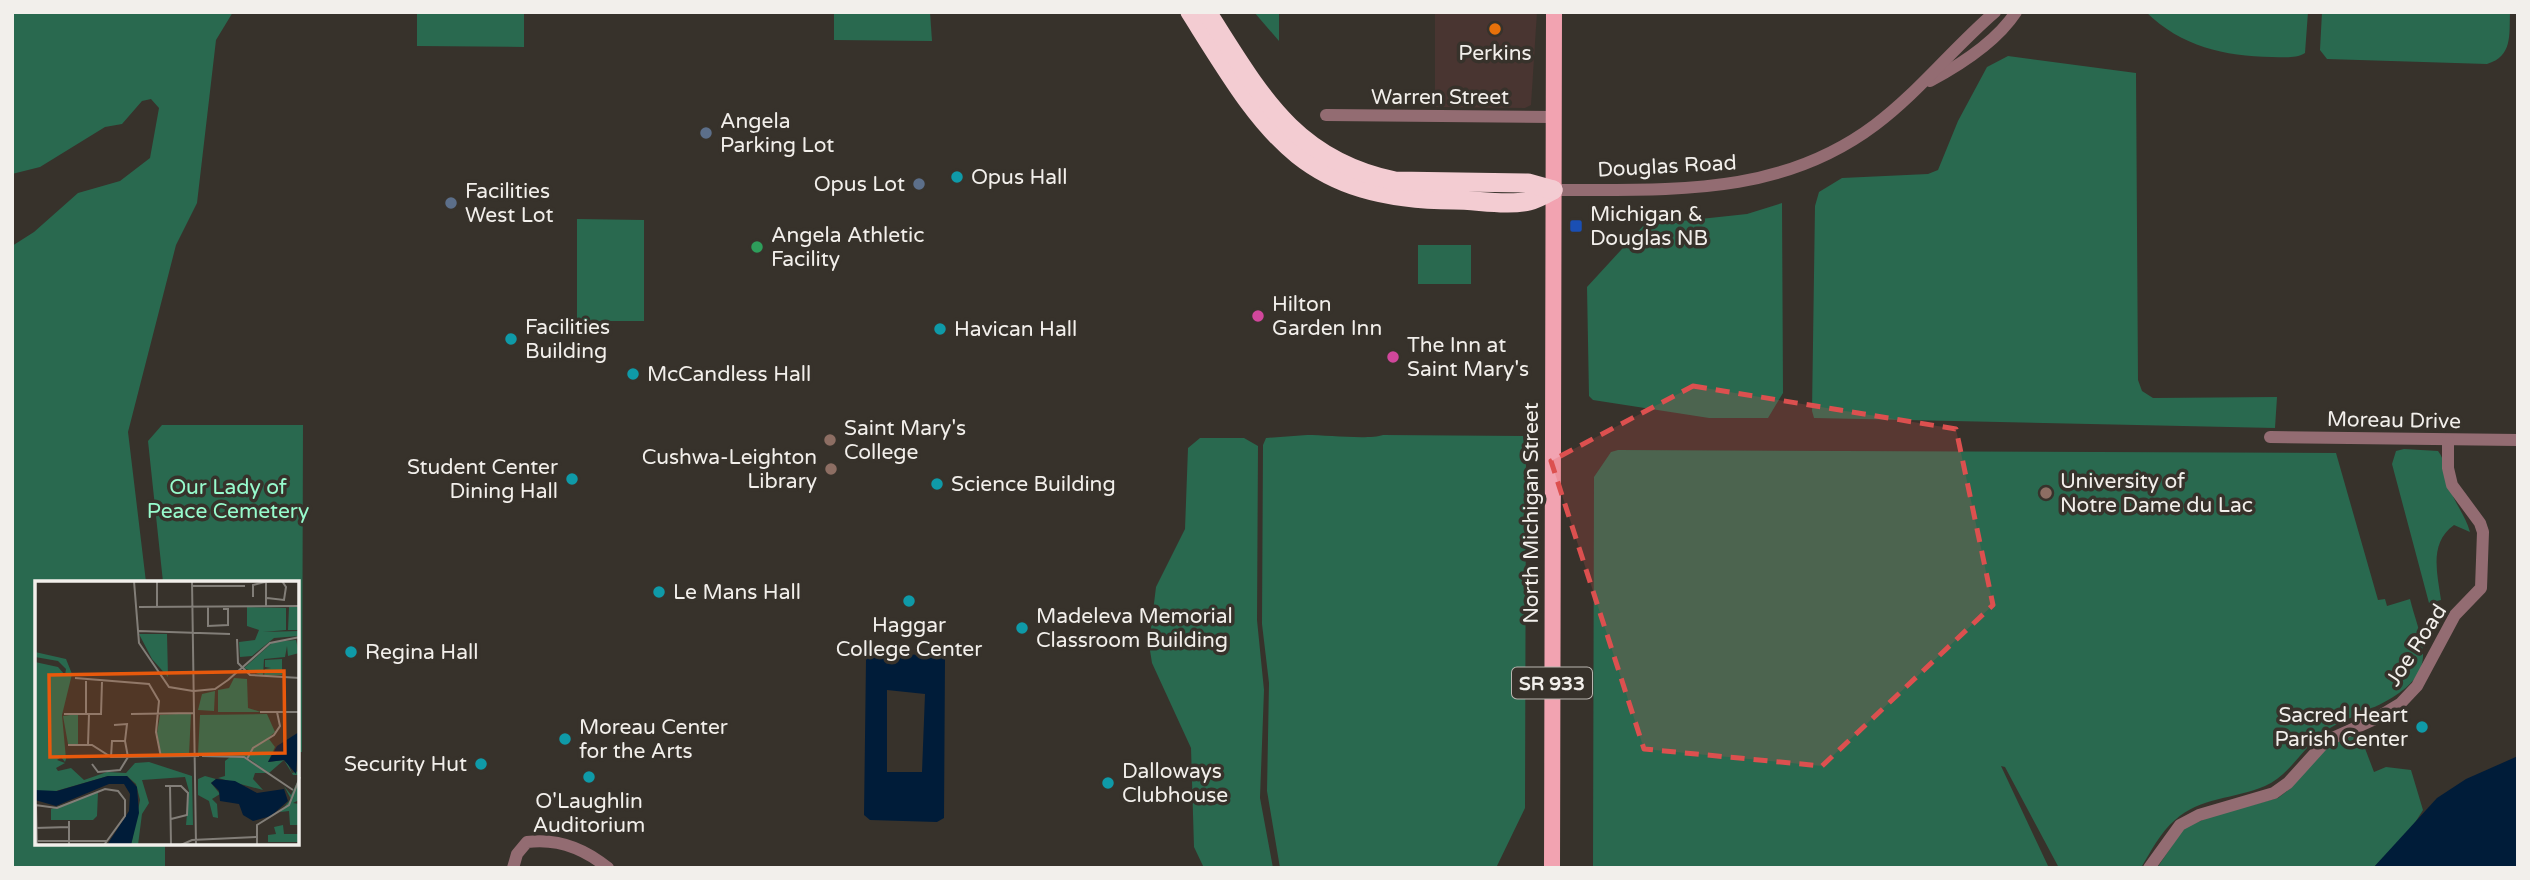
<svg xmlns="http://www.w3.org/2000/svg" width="2530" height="880" font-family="'Varela Round',sans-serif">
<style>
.commercial{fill:#493531}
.green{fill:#29694f}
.water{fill:#001c39;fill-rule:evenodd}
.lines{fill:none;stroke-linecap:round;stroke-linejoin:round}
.minor{stroke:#936c72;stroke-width:12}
.major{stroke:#f2a3b1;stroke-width:16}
.highway{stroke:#f3ccd2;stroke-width:19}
.marked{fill:#dc504f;fill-opacity:0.2;stroke:#dc504f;stroke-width:5;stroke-dasharray:14 9;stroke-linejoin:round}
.food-dot{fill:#e8710a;stroke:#37322b;stroke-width:2.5}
.service-dot{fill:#5c6f8a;stroke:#37322b;stroke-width:2.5}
.culture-dot{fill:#0f9aa8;stroke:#37322b;stroke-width:2.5}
.transit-dot{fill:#1a4fb4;stroke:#37322b;stroke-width:2.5}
.leisure-dot{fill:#2e9e5b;stroke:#37322b;stroke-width:2.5}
.hotel-dot{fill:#d1479c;stroke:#37322b;stroke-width:2.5}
.education-dot{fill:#8d6e63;stroke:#37322b;stroke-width:2.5}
.labels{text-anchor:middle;stroke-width:7;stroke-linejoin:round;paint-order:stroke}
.shield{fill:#37322b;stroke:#bab6b1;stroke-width:2}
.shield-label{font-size:19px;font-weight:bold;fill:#f2efeb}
.poi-label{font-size:21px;fill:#f2efeb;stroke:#37322b;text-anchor:start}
.street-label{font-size:21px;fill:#f2efeb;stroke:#37322b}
.park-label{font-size:21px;fill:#97fbcd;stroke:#37322b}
.inset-road{fill:none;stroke:#827e78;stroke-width:2}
.view{fill:#e8590c;fill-opacity:0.15;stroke:#e8590c;stroke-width:3.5}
.inset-edge{fill:none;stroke:#f2efeb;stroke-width:3.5}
</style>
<rect width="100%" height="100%" fill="#37322b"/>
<polygon class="commercial" points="1435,12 1537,12 1531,105 1525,108 1435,107"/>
<g class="green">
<polygon points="12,12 233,12 216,40 197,203 176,245 128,432 146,582 37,582 37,843 165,843 165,868 12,868 12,246 34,232 78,193 120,181 150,158 159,108 151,99 142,101 122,124 105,127 40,167 12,174"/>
<polygon points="417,12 524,12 524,47 417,46"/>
<polygon points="834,12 930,12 932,41 834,40"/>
<polygon points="1254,12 1279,12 1279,41"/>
<path d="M 2146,12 L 2308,12 L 2305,53 C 2295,59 2283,57 2272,57 C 2224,56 2182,47 2146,12 Z"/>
<path d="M 2322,12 L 2510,12 C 2509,35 2513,56 2487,64 L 2327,59 L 2320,50 Z"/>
<polygon points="2008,56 2136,73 2138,380 2142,391 2153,398 2277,397 2275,428 1814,418 1812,411 1815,206 1819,192 1842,178 1928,174 1938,170 1958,121 1987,67"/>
<polygon points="1782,203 1783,393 1768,418 1709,418 1593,400 1589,396 1587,287 1644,225 1747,214"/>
<polygon points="577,219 644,220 644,321 577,321"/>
<rect x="1418" y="245" width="53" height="39"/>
<polygon points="162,425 303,425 302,752 298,752 298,582 163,582 148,441"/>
<path d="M 1307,435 C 1326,435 1369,440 1383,435 L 1523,436 L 1526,463 L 1525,808 L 1496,868 L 1280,868 L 1267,791 L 1269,683 L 1262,624 L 1263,445 L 1266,438 Z"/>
<polygon points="1200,438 1244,438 1258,446 1257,620 1264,690 1260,798 1273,868 1204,868 1194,847 1191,748 1152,663 1149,644 1156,587 1185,529 1188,448"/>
<path d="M 2404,449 L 2438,451 C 2446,461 2444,473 2448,484 C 2453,501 2465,514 2470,532 L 2454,525 C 2429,543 2437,572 2441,600 L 2429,603 L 2392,464 L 2396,451 Z"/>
<path d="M 1618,450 L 2336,453 L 2378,600 L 2385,599 L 2387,606 L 2410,599 C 2414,616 2424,640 2423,657 C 2420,701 2344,714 2320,735 C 2301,751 2288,776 2265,786 C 2235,799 2200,797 2175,820 C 2160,833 2151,851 2141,868 L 2059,868 L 2005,767 L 2001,766 L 2049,868 L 1593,868 L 1594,477 L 1611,452 Z"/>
<polygon points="2358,730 2374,772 2386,767 2411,770 2423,810 2411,829 2373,868 2157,868 2184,828 2212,816 2278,798 2291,788 2319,753 2338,738"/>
</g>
<g class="water">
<path d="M 870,654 L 939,655 L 945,659 L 944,818 L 937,822 L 870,820 L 864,815 L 866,660 ZM 887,690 L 925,694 L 922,772 L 887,772 Z"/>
<polygon points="2518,756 2518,868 2373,868 2437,798 2466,779"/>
</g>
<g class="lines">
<g class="minor">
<path d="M 1930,81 C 1960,65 1997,41 2016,12"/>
<polyline points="1326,115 1553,117"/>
<path d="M 1553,190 C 1668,189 1778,198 1875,125 C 1919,92 1953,48 1995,12"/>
<polyline points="2270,437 2518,440"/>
<path d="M 513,868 L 517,854 L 527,842 C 557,838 585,849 608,868"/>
<polyline points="2149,868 2180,825 2199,815 2274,793 2288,783 2326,741 2375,719 2400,704 2417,686 2455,615 2481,588 2483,532 2480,523 2452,485 2448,468 2448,440"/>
</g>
<polyline class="major" points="1552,868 1554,12"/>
<g class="highway">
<path d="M 1190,12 C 1265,131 1300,199 1454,200 C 1477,200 1507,206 1529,201 C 1537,199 1546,194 1553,190"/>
<path d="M 1207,12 C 1259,93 1293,160 1395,181 L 1528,183 L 1553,190"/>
</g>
</g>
<path class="marked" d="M 1693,386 L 1956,429 L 1993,605 L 1822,766 L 1644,749 L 1551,461 Z"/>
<circle class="food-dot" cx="1495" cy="29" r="7"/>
<g class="service-dot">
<circle cx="706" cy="133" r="7"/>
<circle cx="919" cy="184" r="7"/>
<circle cx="451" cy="203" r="7"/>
</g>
<g class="culture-dot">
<circle cx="957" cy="177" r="7"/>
<circle cx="940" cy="329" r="7"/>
<circle cx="511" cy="339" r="7"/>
<circle cx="633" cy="374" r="7"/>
<circle cx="572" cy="479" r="7"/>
<circle cx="937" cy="484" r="7"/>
<circle cx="659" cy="592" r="7"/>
<circle cx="909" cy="601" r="7"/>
<circle cx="1022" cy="628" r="7"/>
<circle cx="351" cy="652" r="7"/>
<circle cx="2422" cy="727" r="7"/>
<circle cx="565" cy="739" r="7"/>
<circle cx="481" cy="764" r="7"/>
<circle cx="589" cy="777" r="7"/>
<circle cx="1108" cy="783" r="7"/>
</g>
<rect class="transit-dot" x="1569" y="219" width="14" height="14" rx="3.5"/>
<circle class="leisure-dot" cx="757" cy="247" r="7"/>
<g class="hotel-dot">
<circle cx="1258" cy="316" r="7"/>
<circle cx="1393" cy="357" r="7"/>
</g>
<g class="education-dot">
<circle cx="830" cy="440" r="7"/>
<circle cx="831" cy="469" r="7"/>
<circle cx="2046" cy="493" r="7"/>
</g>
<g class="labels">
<rect class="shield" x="1512" y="667.5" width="80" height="31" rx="5"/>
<g class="shield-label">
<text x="1552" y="690">SR 933</text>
</g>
<g class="poi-label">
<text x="1495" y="60" text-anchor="middle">Perkins</text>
<text x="720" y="128">Angela<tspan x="720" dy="24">Parking Lot</tspan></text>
<text x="971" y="184">Opus Hall</text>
<text x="905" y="191" text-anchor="end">Opus Lot</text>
<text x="465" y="198">Facilities<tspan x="465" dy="24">West Lot</tspan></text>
<text x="1590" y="221">Michigan &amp;<tspan x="1590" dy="24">Douglas NB</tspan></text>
<text x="771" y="242">Angela Athletic<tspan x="771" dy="24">Facility</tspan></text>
<text x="1272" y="311">Hilton<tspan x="1272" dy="24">Garden Inn</tspan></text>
<text x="525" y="334">Facilities<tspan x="525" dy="24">Building</tspan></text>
<text x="954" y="336">Havican Hall</text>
<text x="1407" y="352">The Inn at<tspan x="1407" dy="24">Saint Mary's</tspan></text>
<text x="647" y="381">McCandless Hall</text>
<text x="844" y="435">Saint Mary's<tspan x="844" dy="24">College</tspan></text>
<text x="817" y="464" text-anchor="end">Cushwa-Leighton<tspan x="817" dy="24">Library</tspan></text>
<text x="558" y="474" text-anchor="end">Student Center<tspan x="558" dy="24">Dining Hall</tspan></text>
<text x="2060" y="488">University of<tspan x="2060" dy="24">Notre Dame du Lac</tspan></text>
<text x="951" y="491">Science Building</text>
<text x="673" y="599">Le Mans Hall</text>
<text x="1036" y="623">Madeleva Memorial<tspan x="1036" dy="24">Classroom Building</tspan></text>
<text x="909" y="632" text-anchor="middle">Haggar<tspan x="909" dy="24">College Center</tspan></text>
<text x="365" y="659">Regina Hall</text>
<text x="2408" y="722" text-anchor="end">Sacred Heart<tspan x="2408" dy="24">Parish Center</tspan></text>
<text x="579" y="734">Moreau Center<tspan x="579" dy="24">for the Arts</tspan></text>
<text x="467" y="771" text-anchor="end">Security Hut</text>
<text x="1122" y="778">Dalloways<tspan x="1122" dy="24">Clubhouse</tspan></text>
<text x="589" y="808" text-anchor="middle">O'Laughlin<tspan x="589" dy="24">Auditorium</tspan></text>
</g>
<g class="street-label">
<text x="1440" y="104">Warren Street</text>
<text transform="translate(1667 166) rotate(-3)" y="7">Douglas Road</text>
<text transform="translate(2394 420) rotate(1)" y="7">Moreau Drive</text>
<text transform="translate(1531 513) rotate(-90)" y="7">North Michigan Street</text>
<text transform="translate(2416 645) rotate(-57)" y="7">Joe Road</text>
</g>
<g class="park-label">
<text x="228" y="494">Our Lady of<tspan x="228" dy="24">Peace Cemetery</tspan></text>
</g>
</g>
<g transform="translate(35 581)">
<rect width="264" height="264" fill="#37322b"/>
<path d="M 212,26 L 251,27 L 251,49 L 228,51 L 264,50 L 264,55 L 239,57 L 217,75 L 205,76 L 204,61 L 220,59 L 224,49 L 212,45 ZM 254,26 L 264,26 L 264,49 L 253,49 ZM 104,53 L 132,53 L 133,96 L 117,78 ZM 261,59 L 264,72 L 253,75 L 252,65 L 250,76 L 229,78 L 228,95 L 209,87 L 238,61 ZM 0,71 L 31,78 L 37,93 L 27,134 L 31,178 L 30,181 L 26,176 L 22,179 L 30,182 L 21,187 L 23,190 L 36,187 L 49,199 L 72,191 L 91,192 L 100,182 L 114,181 L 157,195 L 158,244 L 151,244 L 154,210 L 150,196 L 107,199 L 114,222 L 107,233 L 103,264 L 96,264 L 105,219 L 101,203 L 92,195 L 73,195 L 14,212 L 1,210 L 0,81 L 23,86 L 30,94 L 31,88 L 23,80 L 0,76 ZM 247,78 L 247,94 L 229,95 L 230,88 L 236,87 L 230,86 L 230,79 ZM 199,97 L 212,98 L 213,127 L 226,131 L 183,131 L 183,109 L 194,107 ZM 180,110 L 179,130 L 163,129 L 167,113 ZM 156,132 L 154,174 L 126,175 L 122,152 L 125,134 ZM 43,133 L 43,164 L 33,163 L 28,135 ZM 232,133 L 240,151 L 212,176 L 163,173 L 165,134 ZM 234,158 L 240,166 L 233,181 L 249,179 L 253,183 L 257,192 L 264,190 L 264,194 L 258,194 L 249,179 L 234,192 L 213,177 L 218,168 ZM 195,176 L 209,177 L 232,192 L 220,192 L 218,198 L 228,209 L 183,197 L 190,195 L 190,180 ZM 170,195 L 181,198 L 176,202 L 185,213 L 177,218 L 182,223 L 183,237 L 178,236 L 174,220 L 163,214 L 163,198 ZM 264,197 L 264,219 L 258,222 L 264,223 L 264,244 L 255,244 L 254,230 L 245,231 L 256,218 L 249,205 L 256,214 ZM 63,211 L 62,235 L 58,239 L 16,239 L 16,228 ZM 248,244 L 249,253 L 264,253 L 264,261 L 233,261 L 233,254 L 241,253 L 239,246 Z" fill="#29694f"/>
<path d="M 264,151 L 261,193 L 249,179 L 233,181 L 242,165 ZM 73,195 L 92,195 L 102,206 L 104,232 L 96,264 L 72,264 L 94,230 L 95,213 L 89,203 L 74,203 L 21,225 L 0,219 L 0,209 L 22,210 ZM 181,198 L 200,200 L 222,212 L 249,208 L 253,220 L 236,235 L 218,240 L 208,234 L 204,223 L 185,220 L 184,210 L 176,202 Z" fill="#001c39"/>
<path class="inset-road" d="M 99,0 L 104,62 L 134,106 L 158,110M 122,0 L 122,26M 157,0 L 161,264M 231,2 L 231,25M 158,5 L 210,5M 218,16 L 218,4 L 234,0M 232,17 L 249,19 L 251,6 L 247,0M 173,25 L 173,45 L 193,44 L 193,28 L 188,28M 104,26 L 265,25M 104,50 L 195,53M 202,58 L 203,82 L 215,94 L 265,97M 40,97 L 114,103 L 124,120 L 121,151 L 126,176M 193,99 L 235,62 L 265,56M 159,110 L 180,108 L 193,99M 225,131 L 265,131M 29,133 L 66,133 L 67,101M 51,133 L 51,100M 96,133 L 159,132M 79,144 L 92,143 L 90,160M 33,164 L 57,164 L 76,176 L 164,175M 53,164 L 54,133M 167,175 L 209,176 L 258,209M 212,178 L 218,167 L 239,154 L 245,145 L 242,131M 57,183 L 63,191 L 85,189 L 93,176 L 90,160 L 77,160 L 76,176M 135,204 L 136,264M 130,205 L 146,205 L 153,212 L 152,234 L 136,238M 0,224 L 22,227 L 70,208 L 83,210 L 90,219 L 90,235 L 69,264M 1,224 L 2,264M 34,240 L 34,264M 0,247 L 34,246M 0,260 L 72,260M 146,264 L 157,259 L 221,256M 222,264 L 222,244 L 254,224 L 265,196"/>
<path class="view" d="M 249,90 L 250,172 L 15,176 L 14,94 Z"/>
<rect width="264" height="264" class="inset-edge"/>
</g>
<rect width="2530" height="880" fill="none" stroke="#f2efeb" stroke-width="28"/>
</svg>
